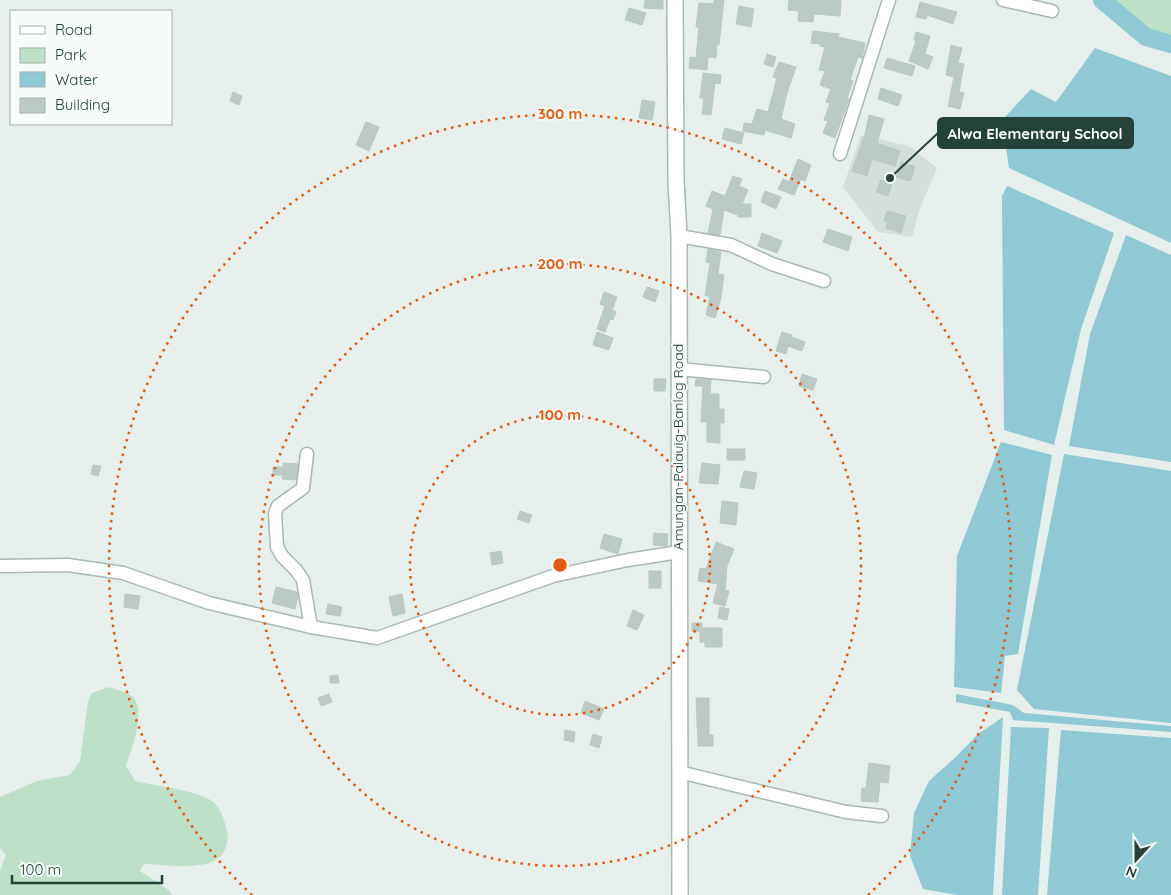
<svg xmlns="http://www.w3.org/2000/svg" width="1171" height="895" font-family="Quicksand,sans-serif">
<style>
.built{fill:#d4dfda}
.green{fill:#bfe0c8}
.water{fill:#8ec9d4}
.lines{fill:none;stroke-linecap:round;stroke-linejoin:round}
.river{stroke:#8ec9d4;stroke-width:18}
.building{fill:#bbcac4;stroke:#b8c9c2}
.street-casing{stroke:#a8b8b2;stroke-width:15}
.secondary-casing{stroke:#a4bbb3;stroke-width:18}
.street{stroke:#fff;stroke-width:12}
.secondary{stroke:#fff;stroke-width:15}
.ring{fill:none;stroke:#e8590c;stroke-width:2.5;stroke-dasharray:2.5 5}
.labels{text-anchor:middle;stroke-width:4;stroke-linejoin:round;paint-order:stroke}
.street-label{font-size:14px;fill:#24423a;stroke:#f7fbf9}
.centre{fill:#e8590c;stroke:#f7fbf9;stroke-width:2.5}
.ring-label{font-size:15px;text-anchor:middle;font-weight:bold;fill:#e8590c;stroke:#f7fbf9;stroke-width:4;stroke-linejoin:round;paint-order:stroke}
.leader{fill:none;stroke:#24423a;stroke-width:2}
.callout-dot{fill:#24423a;stroke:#f7fbf9;stroke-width:2}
.callout{fill:#24423a;stroke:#24423a;stroke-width:2}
.callout-label{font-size:15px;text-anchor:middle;font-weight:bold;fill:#fff}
</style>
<rect width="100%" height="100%" fill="#e6efeb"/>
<polygon class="built" points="861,135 909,146 937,168 920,208 912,237 878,232 843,187"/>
<g class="green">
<polygon points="1102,0 1171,0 1171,44 1146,37"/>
<path d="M 109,687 C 116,690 129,692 134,698 C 146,715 131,749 126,766 L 135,781 C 155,786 196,790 212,801 C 220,806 225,822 227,831 C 228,835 228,838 227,842 C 223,876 168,864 144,864 L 140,871 L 170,891 L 172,895 L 0,895 L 0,871 L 6,855 L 0,848 L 0,797 L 37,781 L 70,775 L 80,761 L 88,701 L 92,693 Z"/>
</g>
<g class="water">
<polygon points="1095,48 1171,76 1171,243 1009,168 1002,120 1031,89 1056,102"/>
<polygon points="1007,186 1114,233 1081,329 1054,445 1004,430 1002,196"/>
<polygon points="1126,235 1171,255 1171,462 1069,446 1090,334"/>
<polygon points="1001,442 1052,455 1018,654 1005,656 1001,693 954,687 957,556"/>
<polygon points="1064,454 1171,471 1171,723 1034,709 1017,690"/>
<polygon points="956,694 1013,705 1024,713 1171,726 1171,732 1013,720 1010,712 956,702"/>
<polygon points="1003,717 993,895 958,895 923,889 910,856 914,813 929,781 958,755 978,734"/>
<polygon points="1011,727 1049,728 1038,895 1002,895"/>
<polygon points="1061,730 1171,738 1171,895 1047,895"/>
</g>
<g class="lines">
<polyline class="river" points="1102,0 1146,37 1171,44"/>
</g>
<g class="building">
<polygon points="645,0 663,0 663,9 644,8"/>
<polygon points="714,0 724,0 719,45 717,44 716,58 708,57 707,70 689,68 690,57 696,58 699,27 696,27 699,3 714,4"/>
<polygon points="789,0 841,0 840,16 814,14 813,22 798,21 799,11 788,10"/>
<polygon points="920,2 957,12 953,24 927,15 926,19 916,17"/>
<polygon points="739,6 754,9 751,27 736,24"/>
<polygon points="629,8 646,13 642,25 625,20"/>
<polygon points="813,31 839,34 838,37 865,43 862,58 858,57 850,80 853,81 847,98 849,99 835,138 823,133 828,121 824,120 830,103 826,102 831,89 820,85 825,71 819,70 825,47 820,46 820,44 811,43"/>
<polygon points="916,32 930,36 925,54 933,57 928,69 909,61 916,41 914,40"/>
<polygon points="951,45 962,48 958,63 964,64 959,92 964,93 960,109 948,106 954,77 946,75"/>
<polygon points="767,54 776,57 773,67 764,64"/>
<polygon points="887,58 915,66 912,76 884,68"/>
<polygon points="779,62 796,67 787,93 781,119 795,124 791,138 765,130 764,135 743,131 744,123 752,124 757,109 768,112 777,78 773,77"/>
<polygon points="703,73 721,75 720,84 715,83 711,115 702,114 704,98 700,98"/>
<polygon points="881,88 902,95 898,106 878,99"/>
<polygon points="233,92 242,96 239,105 230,101"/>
<polygon points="642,100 655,102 652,120 639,118"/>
<polygon points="869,115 884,119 877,143 900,151 895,166 872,159 867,176 852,171 865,134"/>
<polygon points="366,122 379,127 369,151 356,145"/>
<polygon points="725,128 744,133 741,144 722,139"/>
<polygon points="798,159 811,165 805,181 801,179 794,195 778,189 783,179 789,182"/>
<polygon points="901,162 915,167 910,181 896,177"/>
<polygon points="733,176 742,179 739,186 748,190 742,204 751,204 751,217 738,217 738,215 724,210 720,235 708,233 713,209 706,206 712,191 725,196"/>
<polygon points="881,180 892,184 888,196 876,192"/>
<polygon points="765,191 781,197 776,209 761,202"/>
<polygon points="887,211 906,216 901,233 886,228 888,222 884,221"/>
<polygon points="828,229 852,237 848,251 823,242"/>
<polygon points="762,233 782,241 777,253 758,246"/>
<polygon points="708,249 721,252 718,274 724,275 721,298 715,318 706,315 710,296 705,296 710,263 706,262"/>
<polygon points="647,287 659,291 655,302 643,297"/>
<polygon points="604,292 617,297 612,310 616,312 613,320 610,319 605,332 597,329 605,306 600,304"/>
<polygon points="597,332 613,338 609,350 593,345"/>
<polygon points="782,332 792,335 791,337 805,342 802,351 788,346 786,354 776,351"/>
<polygon points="802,374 817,379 813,390 799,386"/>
<polygon points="654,379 666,379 665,391 654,391"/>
<polygon points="696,379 711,380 710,394 719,394 719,409 724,409 724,423 720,423 720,443 707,442 707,422 701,422 703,386 695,386"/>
<rect x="727" y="449" width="18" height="11"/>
<polygon points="283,463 298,464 296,480 282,479 282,475 273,475 273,467 283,467"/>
<polygon points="702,463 720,465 718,484 699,483"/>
<polygon points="93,465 101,466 98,476 91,474"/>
<polygon points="744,471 757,473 754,489 740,487"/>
<polygon points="722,501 738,503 736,525 720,523"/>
<polygon points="520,511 532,515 529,523 517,519"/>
<polygon points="654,533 668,534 667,546 653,545"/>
<polygon points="604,534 622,539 618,554 600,548"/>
<polygon points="716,542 734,549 727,566 725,590 729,591 725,606 713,603 718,584 698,581 700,568 706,569"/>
<polygon points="501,551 503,563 492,565 490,553"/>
<rect x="649" y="571" width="12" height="17"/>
<polygon points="276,587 297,592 298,596 295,609 272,603"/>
<polygon points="125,594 140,596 138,609 124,607"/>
<polygon points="402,594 405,613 393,616 389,597"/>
<polygon points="328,604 342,607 340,616 326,614"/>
<polygon points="720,607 729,609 727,620 718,618"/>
<polygon points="633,610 644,615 637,630 627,626"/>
<polygon points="692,623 702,623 702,628 722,628 722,647 705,647 705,642 700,642 700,631 692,631"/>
<polygon points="338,675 339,683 330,683 330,676"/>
<polygon points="329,694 332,702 321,706 318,698"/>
<polygon points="696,698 709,698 709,735 713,735 713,746 698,746"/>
<polygon points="585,701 604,709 599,720 581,713"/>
<polygon points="565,730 575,732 574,742 564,740"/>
<polygon points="593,734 602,737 599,748 590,745"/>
<polygon points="869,763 890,766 888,783 880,782 878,802 861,801 862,788 866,788"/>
</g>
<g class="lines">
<g class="street-casing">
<g id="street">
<polyline points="1003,0 1052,11"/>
<polyline points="840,154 889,0"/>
<polyline points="679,236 731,245 772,264 824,281"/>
<polyline points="678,369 764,377"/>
<polyline points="307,454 303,488 278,506 275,513 277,547 282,556 296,570 303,580 311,627"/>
<polyline points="0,566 68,565 123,573 209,603 311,627 377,638 553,576 628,560 679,552"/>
<polyline points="679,772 846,812 882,816"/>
</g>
</g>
<g class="secondary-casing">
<polyline id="secondary" points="675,0 676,181 679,236 680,895"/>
</g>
<use href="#street" class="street"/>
<use href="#secondary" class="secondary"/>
</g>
<g class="ring">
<circle cx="560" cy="565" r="150"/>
<circle cx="560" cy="565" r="301"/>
<path d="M252 895A451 451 0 1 1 868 895"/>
</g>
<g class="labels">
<g class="street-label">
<text transform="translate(678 447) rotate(-90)" y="5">Amungan-Palauig-Banlog Road</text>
</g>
</g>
<circle cx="560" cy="565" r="8" class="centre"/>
<g class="ring-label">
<text x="560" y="119">300 m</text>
<text x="560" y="269">200 m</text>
<text x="560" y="420">100 m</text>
</g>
<path class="leader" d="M890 178L938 133"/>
<circle class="callout-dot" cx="890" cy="178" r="5"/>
<rect class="callout" x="938" y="118" width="195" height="30" rx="5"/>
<g class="callout-label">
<text x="1035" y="139">Alwa Elementary School</text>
</g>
<rect x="10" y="10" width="162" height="115" fill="#f7fbf9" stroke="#a3b1ad"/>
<rect x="20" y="26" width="25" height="8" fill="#ffffff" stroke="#a3b1ad"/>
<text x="55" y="35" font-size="15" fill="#24423a">Road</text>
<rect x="20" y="48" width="25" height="15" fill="#bfe0c8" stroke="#a3b1ad"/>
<text x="55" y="60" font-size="15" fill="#24423a">Park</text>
<rect x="20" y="72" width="25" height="15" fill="#8ec9d4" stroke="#a3b1ad"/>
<text x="55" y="85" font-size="15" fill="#24423a">Water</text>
<rect x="20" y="98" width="25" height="15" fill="#bbcac4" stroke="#a3b1ad"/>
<text x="55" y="110" font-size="15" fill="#24423a">Building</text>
<g transform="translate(1136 860) rotate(201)" stroke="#f7fbf9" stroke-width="4" paint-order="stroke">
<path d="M0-4L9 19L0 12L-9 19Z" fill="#24423a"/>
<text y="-8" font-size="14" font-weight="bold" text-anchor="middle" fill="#24423a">N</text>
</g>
<path d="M12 875v8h150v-8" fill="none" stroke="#24423a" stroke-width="2.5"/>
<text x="20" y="875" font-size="15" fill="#24423a" stroke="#f7fbf9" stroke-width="4" paint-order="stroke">100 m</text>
</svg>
